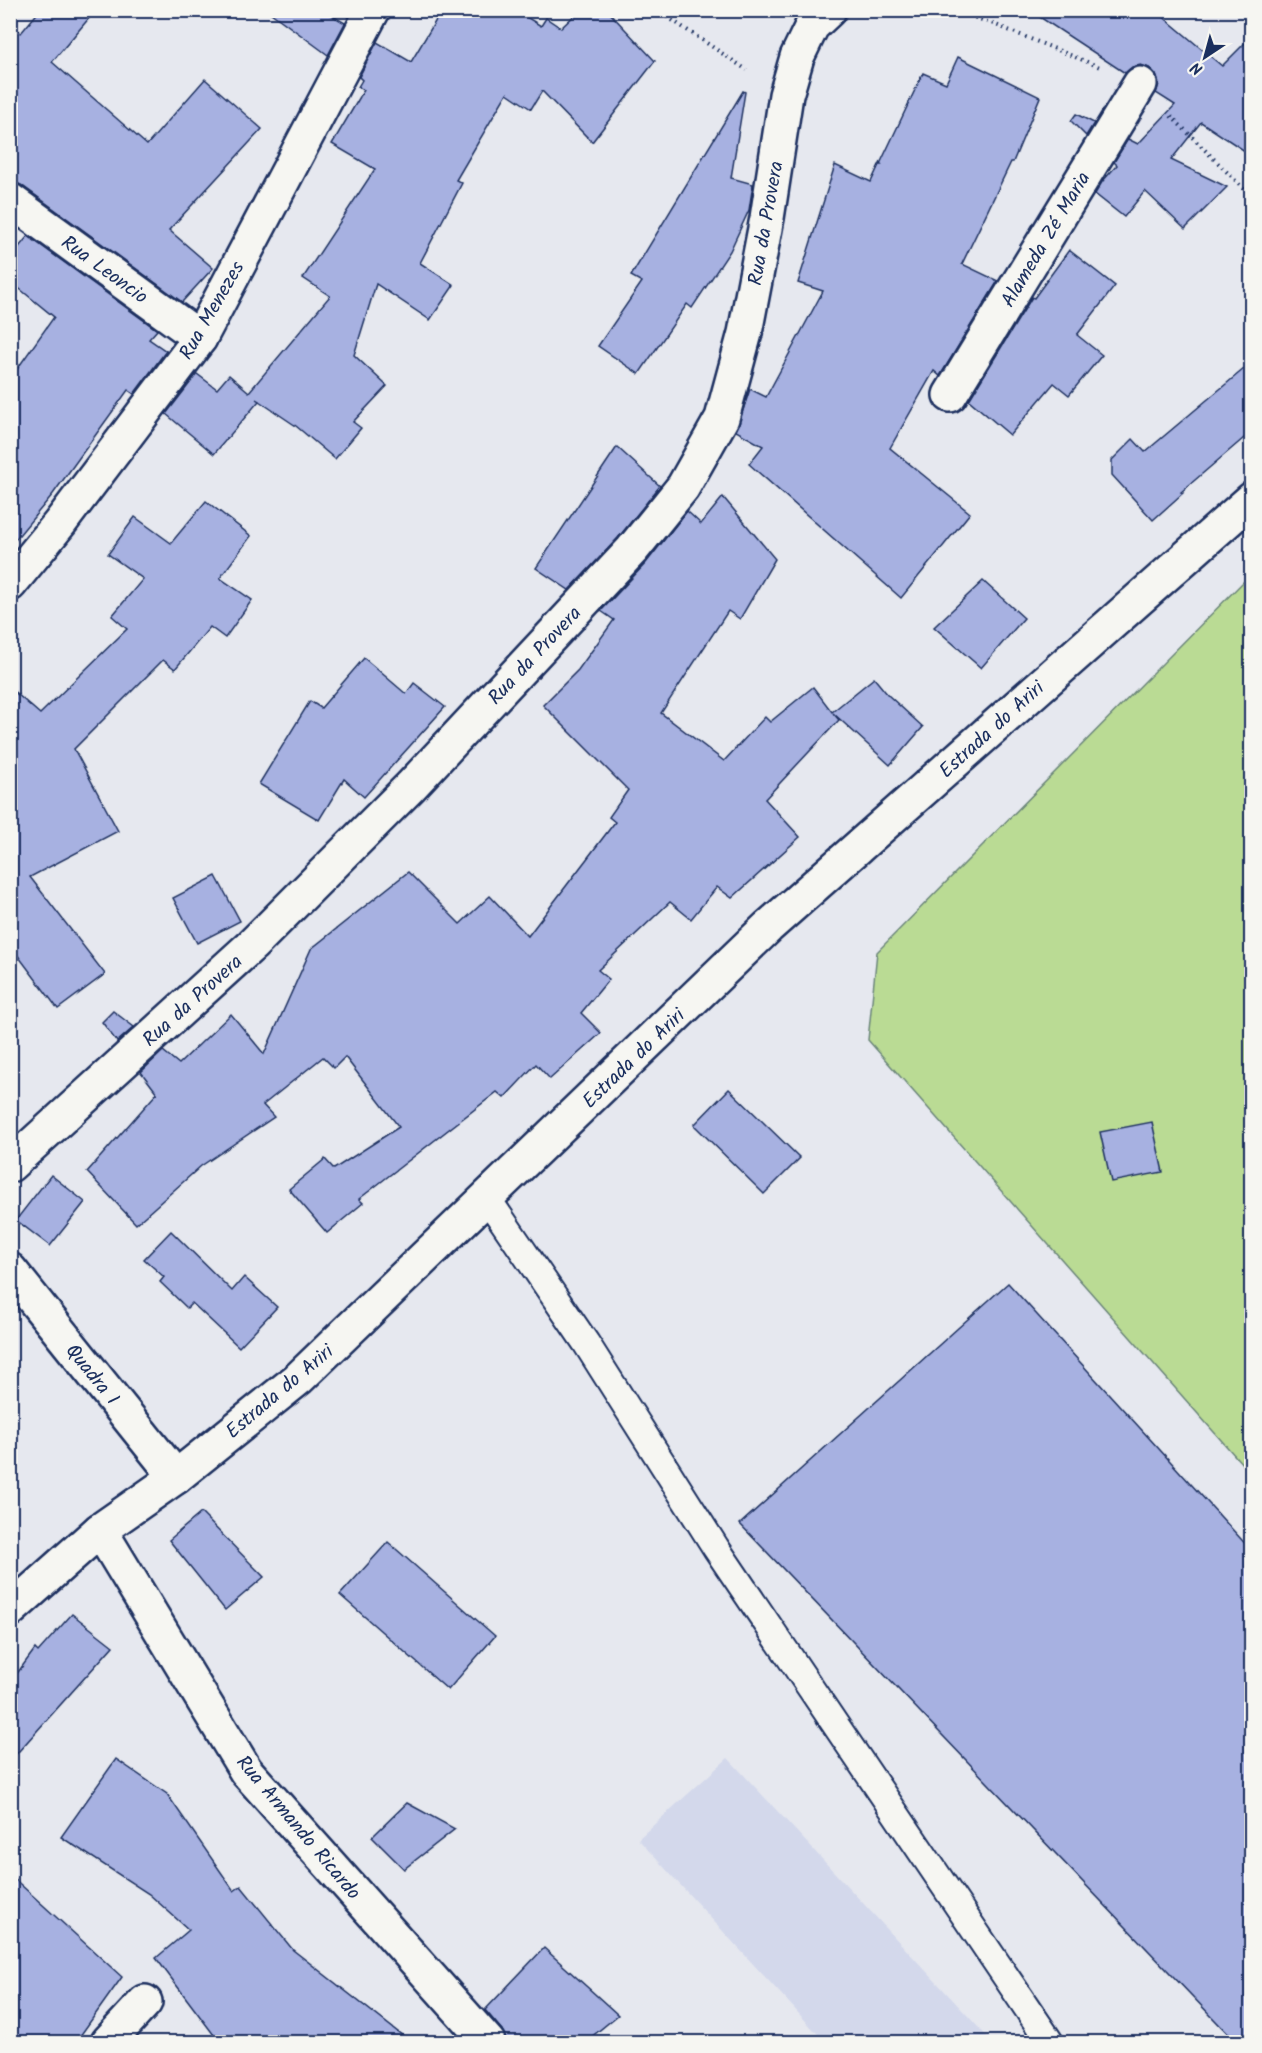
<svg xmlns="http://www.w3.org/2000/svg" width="1262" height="2053" font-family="Kalam,sans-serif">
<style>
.built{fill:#d3d8eb}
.green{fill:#badb94;stroke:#6a8579;stroke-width:1.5}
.building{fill:#a7b1e1;stroke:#1b2f5e;stroke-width:1.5}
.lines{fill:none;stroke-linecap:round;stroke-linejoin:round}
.lane-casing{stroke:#1b2f5e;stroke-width:30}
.street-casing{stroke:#1b2f5e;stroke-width:38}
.path{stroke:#1b2f5e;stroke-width:4;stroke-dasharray:1.5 4.5;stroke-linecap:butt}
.lane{stroke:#f6f6f2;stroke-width:26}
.street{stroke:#f6f6f2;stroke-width:33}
.labels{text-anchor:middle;stroke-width:4.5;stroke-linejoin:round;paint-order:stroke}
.street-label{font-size:20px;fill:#1b2f5e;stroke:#f6f6f2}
</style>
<rect width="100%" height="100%" fill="#e6e8ef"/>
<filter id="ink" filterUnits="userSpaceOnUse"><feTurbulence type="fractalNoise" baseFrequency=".0167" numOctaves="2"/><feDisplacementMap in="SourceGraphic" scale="12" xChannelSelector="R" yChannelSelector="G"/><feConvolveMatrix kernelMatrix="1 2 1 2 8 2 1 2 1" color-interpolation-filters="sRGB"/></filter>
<g filter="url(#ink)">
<polygon class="built" points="728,1758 992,2042 825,2042 638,1839"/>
<polygon class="green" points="1251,574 1251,1474 868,1040 877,952"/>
<g class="building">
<polygon points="40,10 96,10 52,62 147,145 205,79 262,129 169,230 213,268 182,302 21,185 10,181 10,24 21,33"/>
<polygon points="267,10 323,10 345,23 328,55"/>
<polygon points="442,10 515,10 541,26 546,18 561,28 580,10 607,10 655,61 592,142 542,91 531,109 507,93 456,180 462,183 420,263 454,285 430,320 376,284 354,355 387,386 353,422 361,428 335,459 296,426 256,399 259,401 214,454 166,414 197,374 217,389 229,375 249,392 330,296 303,278 375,169 332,144 364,90 358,87 362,80 359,77 377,42 411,62"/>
<polygon points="1029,10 1155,10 1222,66 1251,37 1251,155 1201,122 1171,160 1227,187 1185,229 1145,191 1124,217 1095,194 1102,182 1117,165 1114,162 1128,139 1138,144 1175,105 1156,93 1159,84 1156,75 1149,68 1141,65 1132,67 1125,73"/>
<polygon points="958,57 1040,97 1013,162 1011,162 962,264 998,281 940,376 934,371 890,448 970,513 901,598 749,464 763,446 736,431 750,389 766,397 823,291 798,283 835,165 871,182 879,165 881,165 880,164 923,73 946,83"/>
<polygon points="743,91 745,92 731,178 753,184 749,210 730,251 692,308 687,304 639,374 598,346 642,282 631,276"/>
<polygon points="1076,114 1094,123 1086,136 1071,121"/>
<polygon points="28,236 157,330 149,339 166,351 134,394 128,390 53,494 10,546 10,379 54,317 10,281 10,258"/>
<polygon points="1069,250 1115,286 1077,335 1102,355 1069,395 1054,383 1010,435 969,400 1032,297 1034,298"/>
<polygon points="1251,363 1251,432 1181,492 1183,493 1153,520 1112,475 1112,460 1133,439 1145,452"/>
<polygon points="617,447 660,486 618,538 569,590 536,568"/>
<polygon points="723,497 775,559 740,619 728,611 661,713 724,761 765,717 770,722 813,687 832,712 874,678 888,695 923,727 890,765 833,713 839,720 765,799 800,837 732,898 717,887 691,919 670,902 598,970 609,979 581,1013 601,1033 550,1079 536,1064 504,1098 497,1092 359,1199 363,1203 327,1233 289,1189 325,1159 334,1169 399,1127 345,1057 334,1068 323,1057 263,1105 274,1117 201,1166 136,1224 87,1172 157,1093 141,1072 163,1051 179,1064 231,1014 264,1054 311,949 408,872 460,924 490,896 528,936 615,822 609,817 628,790 543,705 578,670 614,620 601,611 646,563 687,511 701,524"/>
<polygon points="206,501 251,536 220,578 252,600 225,638 210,627 175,669 163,660 74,749 118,831 30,877 105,974 58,1009 10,945 10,688 40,714 127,629 112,616 143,579 108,554 135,517 171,543"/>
<polygon points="983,581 1024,618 981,668 934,627"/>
<polygon points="364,658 406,694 414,683 445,707 364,797 344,779 319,820 259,784 310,701 321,708"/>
<polygon points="216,876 240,921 197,943 173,898"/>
<polygon points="113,1011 134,1027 117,1042 102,1022"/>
<polygon points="729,1089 800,1158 764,1194 694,1125"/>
<polygon points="1152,1122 1163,1172 1111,1182 1100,1132"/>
<polygon points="51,1175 85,1202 50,1246 16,1220"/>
<polygon points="171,1231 232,1291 244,1277 277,1307 239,1347 192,1303 187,1308 160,1282 164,1277 144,1259"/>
<polygon points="1008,1283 1251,1550 1251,2043 1237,2043 740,1524"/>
<polygon points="201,1513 264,1577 225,1610 169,1540"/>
<polygon points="388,1542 495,1636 448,1690 340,1595"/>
<polygon points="72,1614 113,1646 10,1761 10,1683 35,1649 38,1652"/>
<polygon points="116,1759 167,1794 234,1891 241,1886 293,1950 412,2043 220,2043 156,1958 189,1930 149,1894 61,1837"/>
<polygon points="407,1803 455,1829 404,1869 372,1837"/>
<polygon points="10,1875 122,1977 75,2043 10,2043"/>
<polygon points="544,1948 618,2015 584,2043 506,2043 502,2030 485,2010"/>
</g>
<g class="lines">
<g class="lane-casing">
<polyline id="lane" points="487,1198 586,1343 716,1548 1050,2042"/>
</g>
<g class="street-casing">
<g id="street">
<polyline points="10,200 200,338"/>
<polyline points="950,395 1140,84"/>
<polyline points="10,584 60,523 200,338 373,10"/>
<polyline points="10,1165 252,945 411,786 632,550 683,487 722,418 745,333 767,218 786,95 797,57 812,26 829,10"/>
<polyline points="10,1270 176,1477"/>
<polyline points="100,1530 246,1771 488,2042"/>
<polyline points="10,1610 100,1530 176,1477 298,1379 768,927 1252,499"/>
<polyline points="108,2042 145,2002"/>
</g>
</g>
<g class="path">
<polyline points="657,10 747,70"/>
<polyline points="952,10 991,23 1100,67"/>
<polyline points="1171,116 1252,197"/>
</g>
<use href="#lane" class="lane"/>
<use href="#street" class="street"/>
</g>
</g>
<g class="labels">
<g class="street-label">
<text transform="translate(765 223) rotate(-80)" y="7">Rua da Provera</text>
<text transform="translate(1045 239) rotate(-59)" y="7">Alameda Zé Maria</text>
<text transform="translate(105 269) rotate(36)" y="7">Rua Leoncio</text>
<text transform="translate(211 310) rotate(-60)" y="7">Rua Menezes</text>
<text transform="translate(534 655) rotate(-47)" y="7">Rua da Provera</text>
<text transform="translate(991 729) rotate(-42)" y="7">Estrada do Ariri</text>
<text transform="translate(192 1000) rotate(-42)" y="7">Rua da Provera</text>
<text transform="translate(633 1058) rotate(-44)" y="7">Estrada do Ariri</text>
<text transform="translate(93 1374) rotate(51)" y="7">Quadra I</text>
<text transform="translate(279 1391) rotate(-40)" y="7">Estrada do Ariri</text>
<text transform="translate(299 1827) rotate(50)" y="7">Rua Armando Ricardo</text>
</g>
</g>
<rect width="1262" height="2053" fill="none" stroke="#f6f6f2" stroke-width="36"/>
<rect x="18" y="18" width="1226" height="2017" fill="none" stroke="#1b2f5e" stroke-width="2" filter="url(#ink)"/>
<g transform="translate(1205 57) rotate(216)" stroke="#f6f6f2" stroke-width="4.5" paint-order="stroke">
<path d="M0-4.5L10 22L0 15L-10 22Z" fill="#1b2f5e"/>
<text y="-9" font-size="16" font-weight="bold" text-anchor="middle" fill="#1b2f5e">N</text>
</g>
</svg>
